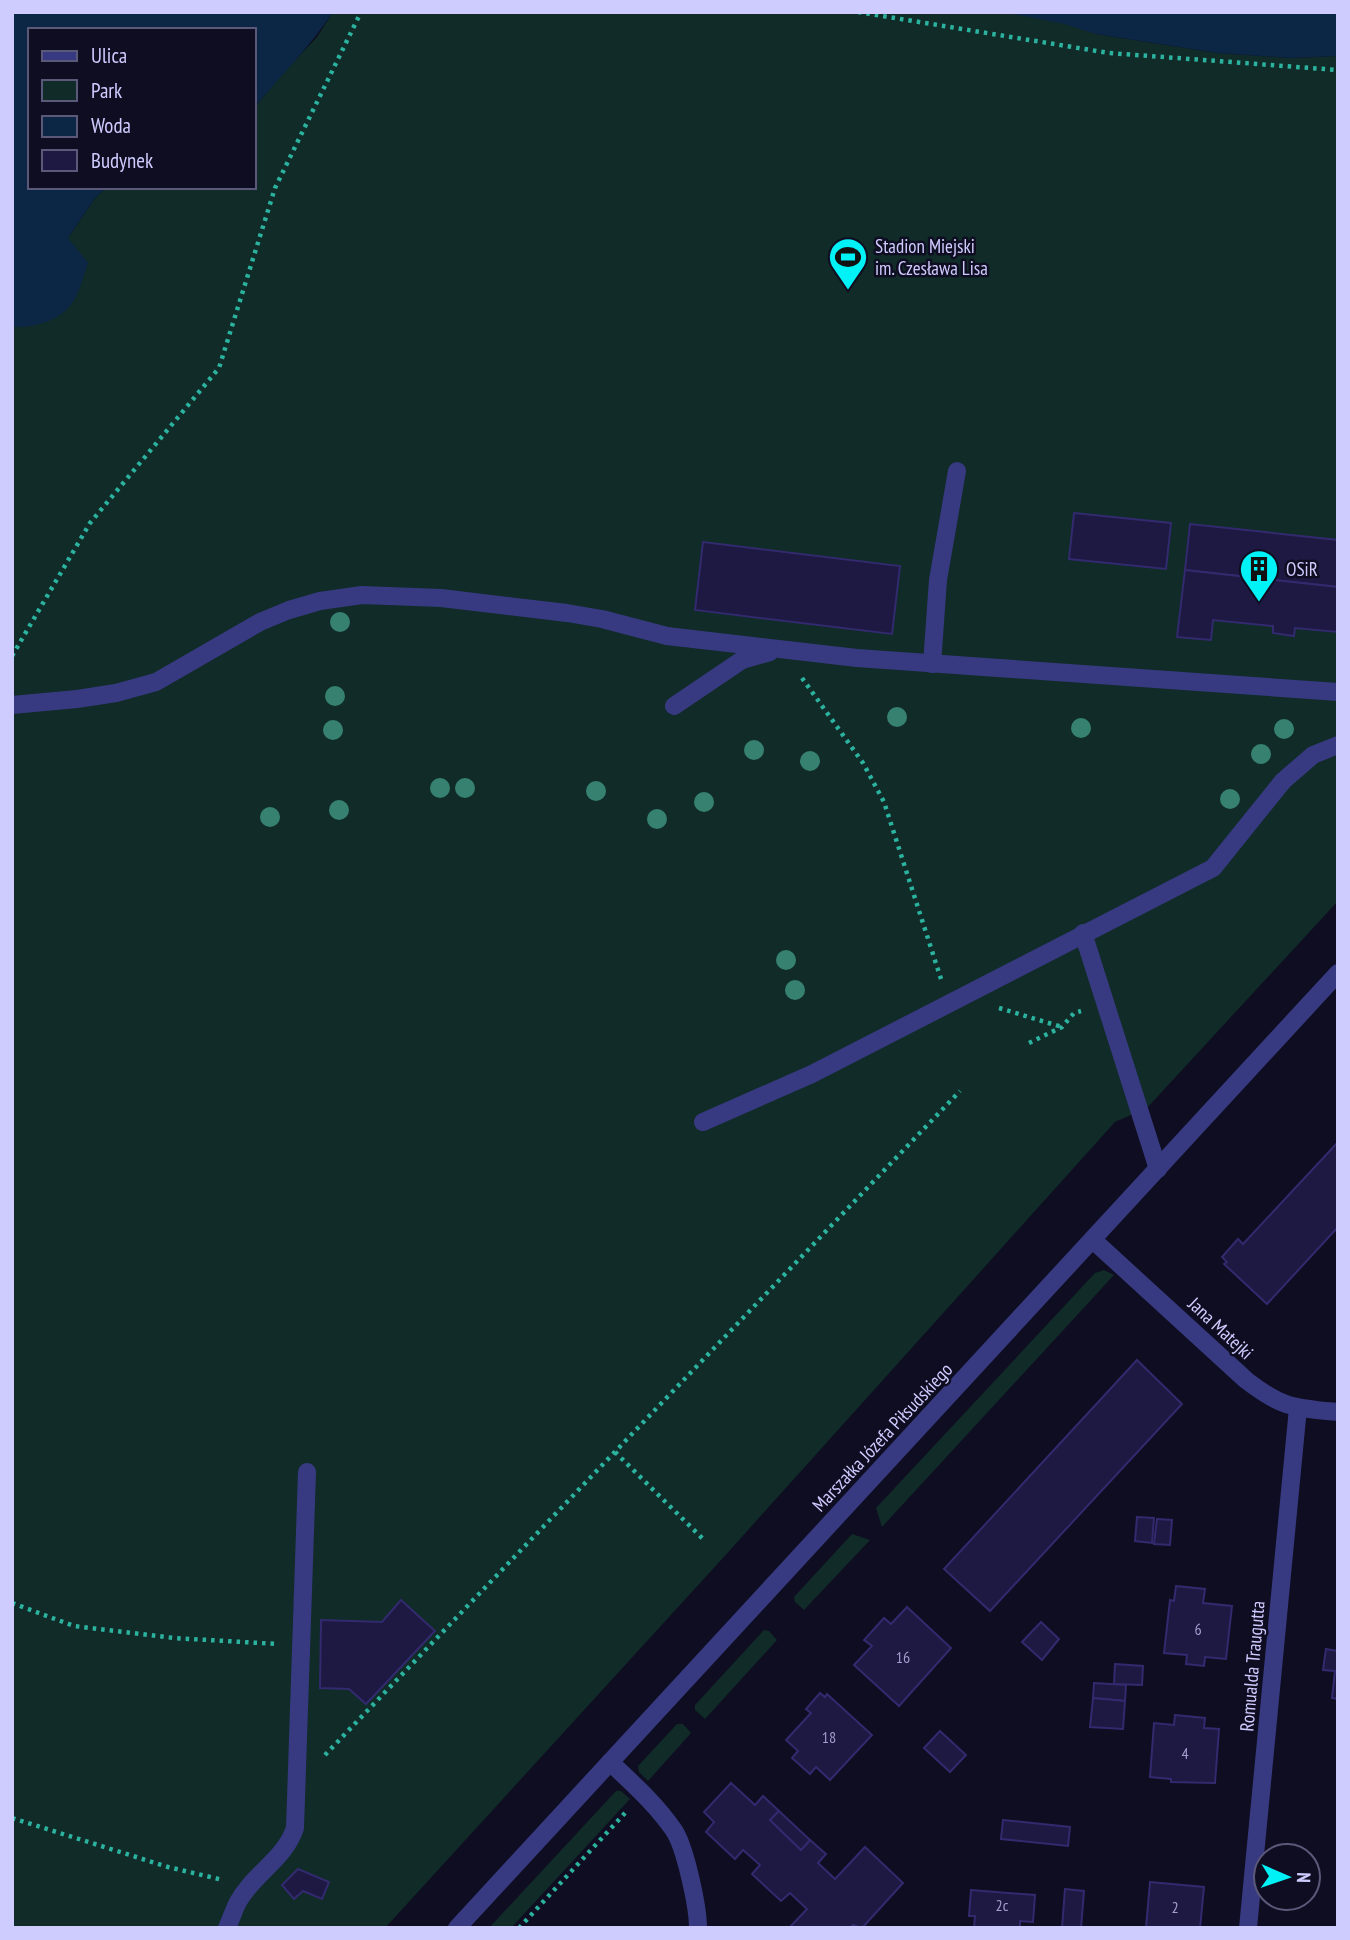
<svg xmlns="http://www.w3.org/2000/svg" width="1350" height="1940" font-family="'PT Sans Narrow',sans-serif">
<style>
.green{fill:#102b28}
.water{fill:#0c2646}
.building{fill:#1e1942;stroke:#322a6e;stroke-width:2}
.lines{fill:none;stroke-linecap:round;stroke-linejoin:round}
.path{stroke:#2cb3a0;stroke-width:4.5;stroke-dasharray:3.5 5;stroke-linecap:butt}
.service{stroke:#373a80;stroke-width:18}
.minor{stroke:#373a80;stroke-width:18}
.tree{fill:#378171}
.labels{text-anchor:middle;stroke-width:5;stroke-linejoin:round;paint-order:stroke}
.number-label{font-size:16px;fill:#a29fd0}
.poi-label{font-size:19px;fill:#ceccff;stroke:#0f0d21;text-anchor:start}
.street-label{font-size:19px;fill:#ceccff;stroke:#0f0d21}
</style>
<rect width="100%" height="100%" fill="#0f0d21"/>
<g class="green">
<polygon points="333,12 1090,12 1096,34 1218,53 1290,58 1338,56 1338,901 1147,1108 1115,1122 722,1559 385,1928 12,1928 12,233 68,238 95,198 107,187 254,187 254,108 282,74 317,37"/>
<polygon points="1104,1270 1114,1275 882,1527 876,1508 1095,1273"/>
<polygon points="852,1534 870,1540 804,1610 795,1602 794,1597"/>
<polygon points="764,1630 769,1631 777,1640 705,1719 695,1710 695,1705"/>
<polygon points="677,1724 683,1724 691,1733 648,1781 639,1772 638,1766"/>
<polygon points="616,1791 621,1791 630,1799 511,1928 489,1928"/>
</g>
<g class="water">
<path d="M 12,12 L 333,12 C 310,47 280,76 254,108 L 254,30 L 30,30 L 30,187 L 107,187 L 95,198 L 68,238 L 88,263 C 83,275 79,296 70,306 C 56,322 32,328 12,327 Z"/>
<polygon points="1003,12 1338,12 1338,56 1290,58 1218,53 1096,34 1065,24"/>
</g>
<g class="building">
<polygon points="1074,513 1171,523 1166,569 1069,559"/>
<polygon points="1190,524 1338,540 1338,587 1185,570"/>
<polygon points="703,542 900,566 892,634 695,610"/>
<polygon points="1185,570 1338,587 1338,632 1295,628 1294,636 1273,633 1273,626 1213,620 1211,640 1177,637"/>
<polygon points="1338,1142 1338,1227 1267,1304 1224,1264 1227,1262 1222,1257 1238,1239 1243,1244"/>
<polygon points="1137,1360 1182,1404 990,1611 944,1569"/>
<polygon points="1137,1517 1154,1518 1152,1543 1135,1541"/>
<polygon points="1157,1519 1172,1520 1170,1545 1154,1544"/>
<polygon points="1176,1586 1205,1589 1203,1603 1232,1606 1226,1659 1205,1657 1204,1666 1186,1664 1187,1655 1164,1653 1170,1600 1174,1601"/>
<polygon points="401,1600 435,1631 366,1704 349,1689 320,1688 321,1620 382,1622"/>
<polygon points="907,1607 951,1648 899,1706 854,1665 872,1646 864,1640 884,1618 891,1624"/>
<polygon points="1041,1622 1059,1639 1042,1660 1022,1642"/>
<polygon points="1326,1649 1338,1651 1338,1699 1332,1698 1335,1671 1323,1670"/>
<polygon points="1115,1664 1143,1666 1142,1685 1114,1684"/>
<polygon points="1094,1683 1126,1685 1125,1701 1093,1698"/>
<polygon points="820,1693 825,1697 827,1694 872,1735 830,1780 816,1767 810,1774 792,1758 798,1751 786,1740 811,1713 806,1709"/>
<polygon points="1093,1698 1125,1701 1123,1729 1090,1727"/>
<polygon points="1175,1715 1205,1718 1204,1728 1219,1729 1215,1783 1171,1782 1171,1779 1150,1777 1154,1723 1174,1725"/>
<polygon points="940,1731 966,1755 950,1772 924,1748"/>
<polygon points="731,1783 755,1805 763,1796 779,1811 770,1820 801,1850 810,1840 826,1854 818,1863 835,1879 865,1847 903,1883 862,1928 853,1925 850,1928 789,1928 807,1909 790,1893 781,1901 752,1874 760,1865 743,1850 735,1859 706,1832 714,1822 704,1812"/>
<polygon points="779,1811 810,1840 801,1850 770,1820"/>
<polygon points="1003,1820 1070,1827 1068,1846 1001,1839"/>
<polygon points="298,1869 329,1882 322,1899 303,1891 294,1899 282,1885"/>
<polygon points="1150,1882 1204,1887 1200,1928 1146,1928"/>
<polygon points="1065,1889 1084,1891 1081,1928 1062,1928"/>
<polygon points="971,1890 1035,1895 1033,1922 1020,1921 1020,1928 974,1928 975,1916 969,1916"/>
</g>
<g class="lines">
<g class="path">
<polyline points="858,12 1109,53 1338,70"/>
<polyline points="12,656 90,523 219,368 275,188 361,12"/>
<polyline points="802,678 863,763 884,802 941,979"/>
<polyline points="999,1008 1062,1027"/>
<polyline points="1029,1043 1062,1027 1074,1013 1081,1011"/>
<polyline points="615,1452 703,1539"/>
<polyline points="12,1603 74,1626 174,1638 277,1644"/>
<polyline points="325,1755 960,1091"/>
<polyline points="12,1818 168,1867 223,1880"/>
<polyline points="519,1928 625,1813"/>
</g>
<g class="service">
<polyline points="932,664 938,580 957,471"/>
<polyline points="12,705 77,699 116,693 156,682 260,622 289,610 320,601 362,595 441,598 567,613 602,619 667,636 857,658 1338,692"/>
<polyline points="674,706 742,660 770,652"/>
<polyline points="1083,933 1158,1169"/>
<polyline points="703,1122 812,1074 1213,868 1283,781 1313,755 1338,745"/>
<path d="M 610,1762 C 632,1783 655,1803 673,1829 C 685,1845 698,1907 698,1928"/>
<path d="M 227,1928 C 231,1919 234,1910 238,1902 C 253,1874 285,1859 295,1828 L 307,1472"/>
</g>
<g class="minor">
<path d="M 1093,1240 L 1246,1380 C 1282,1408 1294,1408 1338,1412"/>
<polyline points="457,1928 1338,973"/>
<polyline points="1248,1928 1298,1408"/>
</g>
</g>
<g class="tree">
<circle cx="340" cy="622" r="10"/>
<circle cx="335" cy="696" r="10"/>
<circle cx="897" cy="717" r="10"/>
<circle cx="1081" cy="728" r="10"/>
<circle cx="1284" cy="729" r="10"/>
<circle cx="333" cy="730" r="10"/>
<circle cx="754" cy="750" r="10"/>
<circle cx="1261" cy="754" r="10"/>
<circle cx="810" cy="761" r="10"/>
<circle cx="440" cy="788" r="10"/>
<circle cx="465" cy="788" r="10"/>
<circle cx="596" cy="791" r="10"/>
<circle cx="1230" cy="799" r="10"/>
<circle cx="704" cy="802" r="10"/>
<circle cx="339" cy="810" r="10"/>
<circle cx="270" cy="817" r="10"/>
<circle cx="657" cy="819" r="10"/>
<circle cx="786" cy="960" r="10"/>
<circle cx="795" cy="990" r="10"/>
</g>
<defs>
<g id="stadium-pin" transform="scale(2.0125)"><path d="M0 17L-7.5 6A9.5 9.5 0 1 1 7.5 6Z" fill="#00f2f7" stroke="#0f0d21"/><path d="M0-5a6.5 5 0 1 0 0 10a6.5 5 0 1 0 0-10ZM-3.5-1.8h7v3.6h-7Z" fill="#111"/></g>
<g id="building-pin" transform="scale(2.0125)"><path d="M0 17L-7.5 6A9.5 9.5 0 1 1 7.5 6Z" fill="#00f2f7" stroke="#0f0d21"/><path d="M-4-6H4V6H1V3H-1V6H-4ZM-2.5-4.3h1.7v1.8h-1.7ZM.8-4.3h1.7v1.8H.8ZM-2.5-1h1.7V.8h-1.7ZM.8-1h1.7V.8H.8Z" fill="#111"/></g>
</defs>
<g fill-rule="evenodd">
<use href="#stadium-pin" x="848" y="257"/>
<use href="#building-pin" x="1259" y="569"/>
</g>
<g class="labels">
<g class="number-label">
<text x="1198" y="1635">6</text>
<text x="903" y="1663">16</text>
<text x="829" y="1743">18</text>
<text x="1185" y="1759">4</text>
<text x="1002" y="1911">2c</text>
<text x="1175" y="1913">2</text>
</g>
<g class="poi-label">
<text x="875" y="253">Stadion Miejski<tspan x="875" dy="22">im. Czesława Lisa</tspan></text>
<text x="1286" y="576">OSiR</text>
</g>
<g class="street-label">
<text transform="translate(1221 1328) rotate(43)" y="7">Jana Matejki</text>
<text transform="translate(882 1437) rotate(-47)" y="7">Marszałka Józefa Piłsudskiego</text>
<text transform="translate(1252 1666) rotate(-85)" y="7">Romualda Traugutta</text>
</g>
</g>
<rect width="1350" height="1940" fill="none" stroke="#ceccff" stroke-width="28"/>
<rect x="28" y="28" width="228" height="161" fill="#0f0d21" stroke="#5b597a" stroke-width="2"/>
<rect x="42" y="51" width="35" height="10" fill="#373a80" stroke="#5b597a" stroke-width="2"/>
<text x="91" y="63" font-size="21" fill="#ceccff">Ulica</text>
<rect x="42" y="80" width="35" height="21" fill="#102b28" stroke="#5b597a" stroke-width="2"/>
<text x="91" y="98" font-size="21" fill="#ceccff">Park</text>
<rect x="42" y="116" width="35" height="21" fill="#0c2646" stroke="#5b597a" stroke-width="2"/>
<text x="91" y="133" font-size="21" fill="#ceccff">Woda</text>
<rect x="42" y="150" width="35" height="21" fill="#1e1942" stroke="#5b597a" stroke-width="2"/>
<text x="91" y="168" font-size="21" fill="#ceccff">Budynek</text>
<g transform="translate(1287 1877) rotate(92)"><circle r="33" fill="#0f0d21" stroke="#5b597a" stroke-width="2"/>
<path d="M0-5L12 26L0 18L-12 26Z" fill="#00f2f7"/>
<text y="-10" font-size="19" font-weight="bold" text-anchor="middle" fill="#ceccff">N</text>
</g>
</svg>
